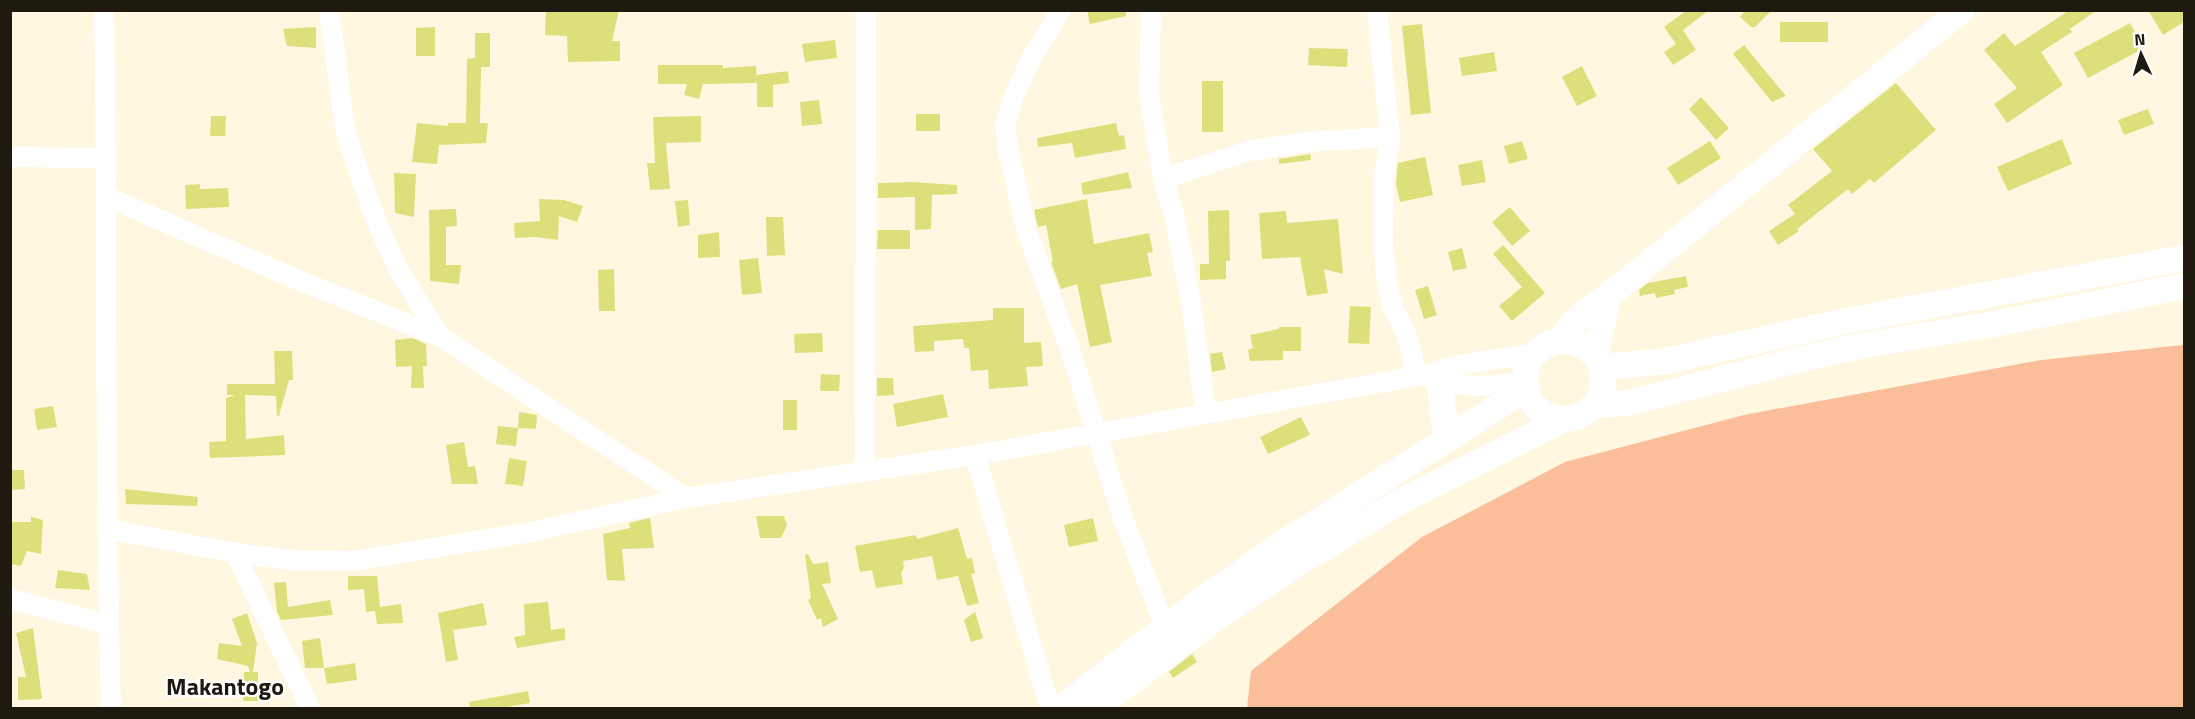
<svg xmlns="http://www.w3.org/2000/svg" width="2195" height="719" font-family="'Titillium Web',sans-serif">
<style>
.green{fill:#fabe9b}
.building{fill:#dbe07b}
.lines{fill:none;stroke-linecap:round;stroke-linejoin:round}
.minor{stroke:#fff;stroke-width:20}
.major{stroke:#fff;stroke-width:26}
.labels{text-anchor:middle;stroke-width:4.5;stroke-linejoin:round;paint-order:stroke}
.quarter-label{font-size:24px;font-weight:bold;fill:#1e1a10;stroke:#fff}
</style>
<rect width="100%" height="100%" fill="#fff7e0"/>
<polygon class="green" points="2183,345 2184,367 2184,708 1247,708 1251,671 1422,537 1565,462 1744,415 2041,360"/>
<g class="building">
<polygon points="546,10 619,10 612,41 620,41 620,61 568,62 567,36 545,35"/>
<polygon points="1087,10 1126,10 1126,16 1090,24"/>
<polygon points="1687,10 1709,10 1683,30 1696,50 1673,65 1664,52 1676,44 1664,27"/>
<polygon points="1746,10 1772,10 1755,27 1751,27 1740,17"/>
<polygon points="2070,10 2097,10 2070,29 2072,32 2041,52 2063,85 2007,123 1994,104 2017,88 1984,50 2004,33 2015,46"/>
<polygon points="2148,10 2184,10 2184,22 2163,35"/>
<rect x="1780" y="22" width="48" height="20"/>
<polygon points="2130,23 2144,48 2088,78 2074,53"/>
<polygon points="1422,24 1431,113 1411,115 1402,26"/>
<polygon points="316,27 316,48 287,46 283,29"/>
<polygon points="435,27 435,56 416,56 416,28"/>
<polygon points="475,33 490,33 490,67 481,67 480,123 488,123 486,143 439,145 437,164 412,162 417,123 448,126 448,123 466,123 467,59 475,58"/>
<polygon points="835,40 837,58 805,62 802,44"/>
<polygon points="1744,45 1786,96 1772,102 1733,54"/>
<polygon points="1309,48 1348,49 1347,67 1308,65"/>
<polygon points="1494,52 1497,71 1462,76 1459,58"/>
<polygon points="658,65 723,65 723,68 756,66 757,83 703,84 699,99 684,95 687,84 658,84"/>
<polygon points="1582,66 1597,96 1577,106 1562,77"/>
<polygon points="788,71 789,83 773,85 773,107 757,107 757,75"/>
<rect x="1202" y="81" width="21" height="51"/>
<polygon points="1896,83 1936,130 1874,183 1870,179 1852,194 1848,189 1797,229 1799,231 1778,245 1769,231 1795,214 1788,205 1832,171 1813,149"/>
<polygon points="1701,97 1729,128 1716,140 1689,109"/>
<polygon points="819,100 822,124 802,126 800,102"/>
<polygon points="2148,109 2154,124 2124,135 2118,120"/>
<rect x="916" y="114" width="24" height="17"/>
<polygon points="211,116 226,116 225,136 210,136"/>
<polygon points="701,116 701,142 666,143 670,189 650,190 647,163 655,163 653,117"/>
<polygon points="1116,123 1119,136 1124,135 1126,149 1075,158 1072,143 1038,147 1037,138"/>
<polygon points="2062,139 2072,164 2008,191 1997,167"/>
<polygon points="1522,141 1528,159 1509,164 1504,146"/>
<polygon points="1710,141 1721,158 1678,185 1667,168"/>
<polygon points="1310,154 1311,160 1279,164 1279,159"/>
<polygon points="1425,157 1433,195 1400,202 1396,184 1398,163"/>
<polygon points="1482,160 1486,182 1462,186 1458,165"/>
<polygon points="1128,172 1132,188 1083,195 1081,183"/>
<polygon points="394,173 416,174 414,217 395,213"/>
<polygon points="878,183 912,182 957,185 957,194 932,195 931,229 915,230 915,197 878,198"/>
<polygon points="200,184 200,189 228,188 229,207 186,209 185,185"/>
<polygon points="539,199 564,200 583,206 577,222 559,216 558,240 535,237 515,238 514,223 540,221"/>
<polygon points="1087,199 1094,244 1149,233 1153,252 1147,253 1152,276 1100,285 1112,342 1090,347 1077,284 1061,289 1051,262 1053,262 1046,225 1038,227 1034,210"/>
<polygon points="688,200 690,225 678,227 675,201"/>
<polygon points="1510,207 1530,231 1512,246 1492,222"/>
<polygon points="456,209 457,226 446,227 446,265 461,265 459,284 430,281 429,210"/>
<polygon points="1229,210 1230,261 1226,261 1226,279 1200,280 1200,264 1209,264 1208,211"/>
<polygon points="1286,211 1287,223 1338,219 1343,274 1324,269 1328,293 1307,296 1300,257 1262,259 1259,213"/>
<polygon points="766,217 783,217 785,255 767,256"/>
<polygon points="878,230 910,230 910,249 877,249"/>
<polygon points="719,232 720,257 698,258 698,235"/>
<polygon points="1503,245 1545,293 1512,321 1499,306 1522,287 1493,254"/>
<polygon points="1462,248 1467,268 1453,271 1448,252"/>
<polygon points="758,258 762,293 742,295 739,260"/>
<polygon points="614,269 615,311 599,311 598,270"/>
<polygon points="1686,276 1688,287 1674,290 1675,294 1656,298 1655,293 1640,296 1639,290 1648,283"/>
<polygon points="1428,286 1437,315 1424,319 1415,290"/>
<polygon points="1350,306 1371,307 1369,344 1348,343"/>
<polygon points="993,308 1024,308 1024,343 1041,342 1043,366 1026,367 1028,386 989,389 988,370 971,371 969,348 964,348 963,339 934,341 934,351 915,352 913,326 993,320"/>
<polygon points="1279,327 1301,327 1301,351 1283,351 1283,360 1250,361 1248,350 1253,348 1250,335 1279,329"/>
<polygon points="822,333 823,352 795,353 794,334"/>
<polygon points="412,338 426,344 427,366 423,366 424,388 411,388 412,366 396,367 395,340"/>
<polygon points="274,351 292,351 293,380 289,380 279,416 277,416 276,396 245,395 246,439 284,435 285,455 210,458 209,442 226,441 226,398 235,395 227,395 227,384 275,384"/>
<polygon points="1222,352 1226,369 1212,372 1210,354"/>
<polygon points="821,374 840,375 839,391 820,391"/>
<polygon points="877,378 893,378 894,395 877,396"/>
<polygon points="943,394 948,417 897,427 893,404"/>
<rect x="783" y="400" width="14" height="30"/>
<polygon points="53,406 57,427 37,430 34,409"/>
<polygon points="519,412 537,415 536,429 518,428"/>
<polygon points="1301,417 1310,435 1268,454 1260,437"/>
<polygon points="498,426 518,428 516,446 496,444"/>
<polygon points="464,442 468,467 475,466 478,484 452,484 446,445"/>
<polygon points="509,458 527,461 523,486 505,484"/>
<polygon points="10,470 24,470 25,489 10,490"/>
<polygon points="125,489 198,497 197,506 126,504"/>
<polygon points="756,516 784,516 787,525 781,538 760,538"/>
<polygon points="31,517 43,520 41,554 27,551 21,566 10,564 10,522 31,522"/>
<polygon points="650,518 654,548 622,549 625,581 607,580 603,534 630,528 629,523"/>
<polygon points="1093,518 1098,541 1069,547 1064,525"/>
<polygon points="958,528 967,559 972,558 975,573 971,574 979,603 967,606 958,576 937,580 932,556 903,561 904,568 901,572 903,584 876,588 872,570 860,572 855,546 916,535 917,539"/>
<polygon points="808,554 813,564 828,562 831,583 822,584 838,619 823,627 821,618 817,620 808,600 811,598 805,555"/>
<polygon points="58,570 87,574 90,590 55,588"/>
<polygon points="348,576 377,576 380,607 401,604 403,623 377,624 375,611 366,612 364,589 348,590"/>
<polygon points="286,582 288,607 330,600 333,615 281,620 277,612 274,583"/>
<polygon points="548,602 551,630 565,628 565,640 517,648 514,637 525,635 524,604"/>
<polygon points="483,603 487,625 453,630 458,660 446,662 438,613"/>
<polygon points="975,612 983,638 971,642 964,620"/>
<polygon points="247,613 257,643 253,672 258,672 258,701 243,701 244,672 250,672 248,666 217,659 219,643 242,646 232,619"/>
<polygon points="33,628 42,699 18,700 18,677 26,677 16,633"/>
<polygon points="320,638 324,668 305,668 302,641"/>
<polygon points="1192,654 1197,662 1173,678 1169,672"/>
<polygon points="355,663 357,680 327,684 324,668"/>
<polygon points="528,691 530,703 501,708 470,708 469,702"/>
</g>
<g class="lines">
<g class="minor">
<path d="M 104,10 C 108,243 104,476 111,708"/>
<polyline points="329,10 345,129 360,176 378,225 400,273 441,337"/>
<polyline points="1061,10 1031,59 1014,96 1005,124 1008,149 1027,232 1070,349 1124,521 1165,627"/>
<polyline points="1151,10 1149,93 1163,179 1174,214 1190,296 1206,413"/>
<polyline points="1377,10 1390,137 1384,175 1383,241 1387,284 1393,308 1405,331 1412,352 1415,376"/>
<polyline points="10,157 107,158"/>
<polyline points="1163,179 1249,151 1307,142 1390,137"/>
<path d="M 107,197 L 293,278 L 441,337 L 686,498 L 975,455 L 1424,375 C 1460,362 1497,359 1535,354"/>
<path d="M 1429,377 C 1465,390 1488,386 1525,382"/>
<polyline points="975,455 1050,708"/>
<polyline points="865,471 866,10"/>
<polyline points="108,529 235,553 290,560 353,561 526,533 686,498"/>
<polyline points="235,553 310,708"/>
<polyline points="10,599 108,624"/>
</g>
<g class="major">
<circle cx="1564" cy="380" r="39"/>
<path d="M 1560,341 C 1572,321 1589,309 1608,296 L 1962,10"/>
<polyline points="1596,356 1608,296"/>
<polyline points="1601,365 1615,366 1666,361 1846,321 2184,258"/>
<polyline points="1439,380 1447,439"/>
<polyline points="1596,405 1627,403 1796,360 1865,345 1994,324 2184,286"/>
<polyline points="1061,708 1165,627 1271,551 1526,389"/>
<polyline points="1096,708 1216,618 1305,559 1401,501 1563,420"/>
</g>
</g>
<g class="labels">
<g class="quarter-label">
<text x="225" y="695">Makantogo</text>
</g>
</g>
<rect width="2195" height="719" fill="none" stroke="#1e1a10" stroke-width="24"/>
<g transform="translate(2141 54) rotate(356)" stroke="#ffffff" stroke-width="4.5" paint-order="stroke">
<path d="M0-4.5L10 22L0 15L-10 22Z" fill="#1e1a10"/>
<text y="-9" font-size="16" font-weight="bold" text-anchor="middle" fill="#1e1a10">N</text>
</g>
</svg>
